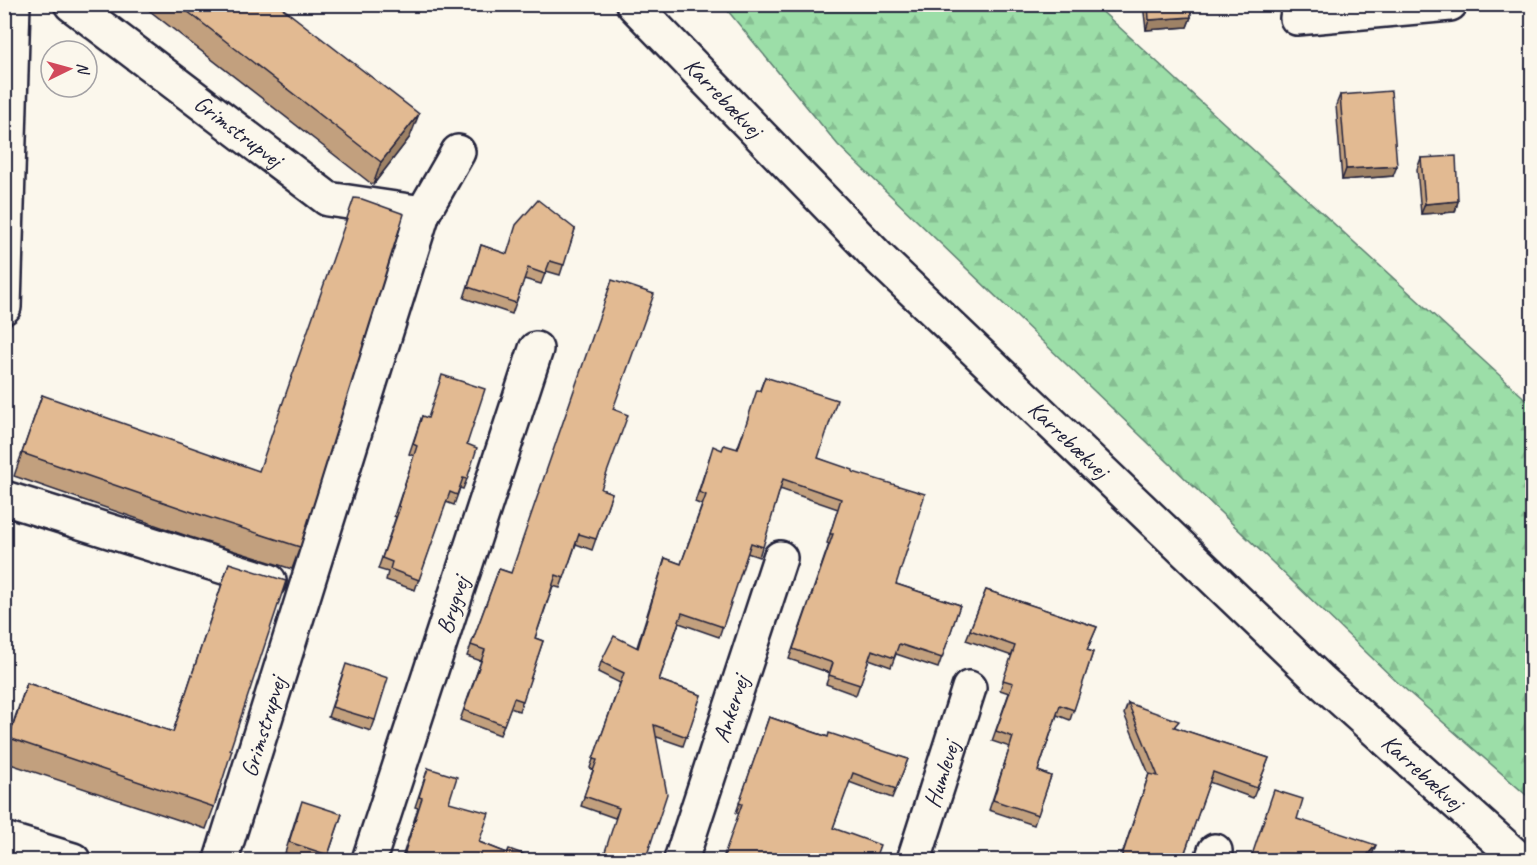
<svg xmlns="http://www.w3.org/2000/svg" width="1537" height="865" font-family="Caveat,sans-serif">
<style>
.forest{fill:url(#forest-firs);stroke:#5f8072;stroke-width:1.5}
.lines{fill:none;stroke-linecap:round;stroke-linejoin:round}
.street-casing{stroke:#22223b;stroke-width:38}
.secondary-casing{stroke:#22223b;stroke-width:38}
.street{stroke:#fbf7ec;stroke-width:33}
.secondary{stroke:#fbf7ec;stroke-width:33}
.wall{fill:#c2a07e;stroke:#22223b;stroke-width:1.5}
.shaded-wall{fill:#9e8266;stroke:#22223b;stroke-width:1.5}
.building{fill:#e2ba92;stroke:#22223b;stroke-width:1.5}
.labels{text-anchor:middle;stroke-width:4.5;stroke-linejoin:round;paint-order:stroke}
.street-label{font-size:24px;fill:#22223b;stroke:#fbf7ec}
</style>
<defs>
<pattern id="forest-firs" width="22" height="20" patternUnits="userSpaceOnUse" patternTransform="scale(1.5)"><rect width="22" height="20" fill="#9cdea8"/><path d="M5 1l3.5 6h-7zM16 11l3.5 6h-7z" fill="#86be92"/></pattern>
</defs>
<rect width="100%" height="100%" fill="#fbf7ec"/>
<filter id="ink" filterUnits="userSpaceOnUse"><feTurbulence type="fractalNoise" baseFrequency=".0167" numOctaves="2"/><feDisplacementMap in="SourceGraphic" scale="12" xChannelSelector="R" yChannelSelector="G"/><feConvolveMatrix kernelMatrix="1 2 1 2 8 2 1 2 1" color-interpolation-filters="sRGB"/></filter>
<g filter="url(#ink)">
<polygon class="forest" points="723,5 1095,5 1532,405 1532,800 1396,681 838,145"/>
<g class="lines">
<g class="street-casing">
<g id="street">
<path id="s1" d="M 71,4 L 328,199 L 423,213 L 221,860"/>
<polyline points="1297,18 1450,4"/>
<polyline points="423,213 458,152"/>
<polyline points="4,307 13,4"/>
<polyline points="4,498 269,581"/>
<path id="s2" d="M 369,860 L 536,349"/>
<path id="s3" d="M 681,860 L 780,558"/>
<path id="s4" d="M 914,860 L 969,688"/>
<polyline points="1212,860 1215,851"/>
</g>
</g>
<g class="secondary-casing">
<g id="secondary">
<path id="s5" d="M 633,4 L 881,260 L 1319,679 L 1520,860"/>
<polyline points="4,839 73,860"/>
</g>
</g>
<use href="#street" class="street"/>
<use href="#secondary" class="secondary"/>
</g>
<g class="wall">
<polygon points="141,4 277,4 410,137 373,185"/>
<polygon points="1143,4 1190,4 1191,17 1187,27 1146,30"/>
<polygon points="1340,95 1393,176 1342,180 1336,105"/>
<polygon points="1531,97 1533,97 1533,182 1527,108"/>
<polygon points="1421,158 1458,201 1455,212 1421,214 1417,169"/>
<polygon points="575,229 560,275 546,271 541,284 524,279 512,314 464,298 481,245 506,254"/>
<polygon points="765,377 818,458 853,472 896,584 960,605 938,668 896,654 891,667 869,659 856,695 826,684 830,673 789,659 829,544 827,543 838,509 780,489 759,557 747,553 719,637 679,623 659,680 701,695 683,746 657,737 615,818 581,806 593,770 590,768 620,683 598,672 601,662 637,647 665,558 681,564 702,505 695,502 710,456 722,450 737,449"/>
<polygon points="42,395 300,547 292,569 190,537 14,476"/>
<polygon points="613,409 601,489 612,493 592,550 576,544 560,588 553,586 535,638 543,641 519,711 510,708 500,735 460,720 481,661 467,656 499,569 511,573"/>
<polygon points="422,416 467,444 467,479 463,489 460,488 454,505 446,502 415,590 386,580 388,572 378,569 396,517 394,516 414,456 409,454"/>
<polygon points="229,563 230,750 214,807 206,829 4,762 4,749 27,683 173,732"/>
<polygon points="986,590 1097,627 1087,650 1093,652 1070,720 1057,715 1038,771 1051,776 1034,825 989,810 1010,747 992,741 1009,693 1000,690 1012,656 966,640"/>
<polygon points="342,675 375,720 371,731 328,717"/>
<polygon points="1128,703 1177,728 1269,758 1253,798 1209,782 1182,861 1120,861 1149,774 1124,714"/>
<polygon points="769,717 828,737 908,759 892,798 849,782 833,828 736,813"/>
<polygon points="428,768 449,802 479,842 507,853 542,861 401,861 418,808 415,807"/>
<polygon points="298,811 342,814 326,861 310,861 285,853"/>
</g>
<g class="shaded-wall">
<polygon points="1191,17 1187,27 1146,30 1149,20"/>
<polygon points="419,114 410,137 373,185 381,162"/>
<polygon points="1397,166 1393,176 1342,180 1346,169"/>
<polygon points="1458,201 1455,212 1421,214 1425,204"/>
<polygon points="1376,845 1372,855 1367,861 1362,861"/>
</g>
<g class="building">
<polygon points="178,4 277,4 419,114 381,162"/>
<polygon points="1148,4 1190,4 1191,17 1149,20"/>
<polygon points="1391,91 1397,166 1346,169 1340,95"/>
<polygon points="1531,97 1533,97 1533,120"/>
<polygon points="1456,156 1458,201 1425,204 1421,158"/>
<polygon points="354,198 362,199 404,214 300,547 198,514 22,453 42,395 259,471"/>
<polygon points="538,200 575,229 564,265 550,261 545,274 528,268 516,303 468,287 481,245 507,254 516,225"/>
<polygon points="612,280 654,294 613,409 628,415 601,489 612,493 596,539 579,534 564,578 556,575 535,638 543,641 523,701 514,698 504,725 464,710 485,650 471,645 499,569 511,573"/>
<polygon points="442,375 485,389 467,444 477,448 467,479 463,478 457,495 450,492 419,580 390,569 392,562 382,558 400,507 398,506 417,446 413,444 422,416 428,418"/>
<polygon points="765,377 837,400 818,458 853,470 853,472 925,494 896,584 960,605 942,658 899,644 894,658 872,650 860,685 829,675 833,663 793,649 833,534 830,534 841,499 783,479 763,547 751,543 723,627 682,613 659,680 701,695 687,737 654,725 667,794 645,861 602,861 619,808 584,796 597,760 593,759 624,673 601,662 614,636 638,648 665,558 681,564 706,495 699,492 713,446 722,450 724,445 738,449 757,390 760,391"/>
<polygon points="229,563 286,581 230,750 232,750 214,807 9,738 27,683 173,732"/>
<polygon points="986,590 1097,627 1087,650 1093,652 1074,710 1060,705 1038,771 1051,776 1038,815 993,800 1013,737 996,731 1013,683 1003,680 1015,646 970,630"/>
<polygon points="346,664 388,678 375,720 332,707"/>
<polygon points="1128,703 1179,721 1174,727 1269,758 1257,788 1213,772 1184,855 1179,854 1177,861 1134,861 1122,856 1149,774 1158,776"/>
<polygon points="769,717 828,737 829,733 908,759 896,789 853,773 833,828 880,845 874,861 722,861 742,804 739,803"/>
<polygon points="428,768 457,777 449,802 489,813 479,842 507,853 509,849 542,861 402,861 422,798 419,797"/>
<polygon points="1274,790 1303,799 1297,819 1376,845 1362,861 1250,861"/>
<polygon points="302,801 342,814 328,855 289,842"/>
</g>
</g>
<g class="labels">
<g class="street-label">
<text dy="8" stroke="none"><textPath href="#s5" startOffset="130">Karrebækvej</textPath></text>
<text dy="8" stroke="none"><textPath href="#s1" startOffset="210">Grimstrupvej</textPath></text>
<text dy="8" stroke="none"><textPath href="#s5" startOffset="616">Karrebækvej</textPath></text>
<text dy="8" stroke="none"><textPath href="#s2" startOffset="268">Brygvej</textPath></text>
<text dy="8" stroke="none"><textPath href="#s3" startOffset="159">Ankervej</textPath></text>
<text transform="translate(263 727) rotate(-73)" y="8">Grimstrupvej</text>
<text dy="8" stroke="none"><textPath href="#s5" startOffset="1102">Karrebækvej</textPath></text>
<text dy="8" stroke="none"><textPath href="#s4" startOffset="90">Humlevej</textPath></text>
</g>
</g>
<rect width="1537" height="865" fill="none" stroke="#fbf7ec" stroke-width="24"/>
<rect x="12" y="12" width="1513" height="841" fill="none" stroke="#22223b" stroke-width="2" filter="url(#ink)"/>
<g transform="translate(69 69) rotate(85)"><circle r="28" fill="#fbf7ec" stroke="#a4a2a5" stroke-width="1.5"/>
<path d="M0-4.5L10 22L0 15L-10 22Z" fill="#d1495b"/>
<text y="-9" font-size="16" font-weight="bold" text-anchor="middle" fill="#22223b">N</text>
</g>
</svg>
